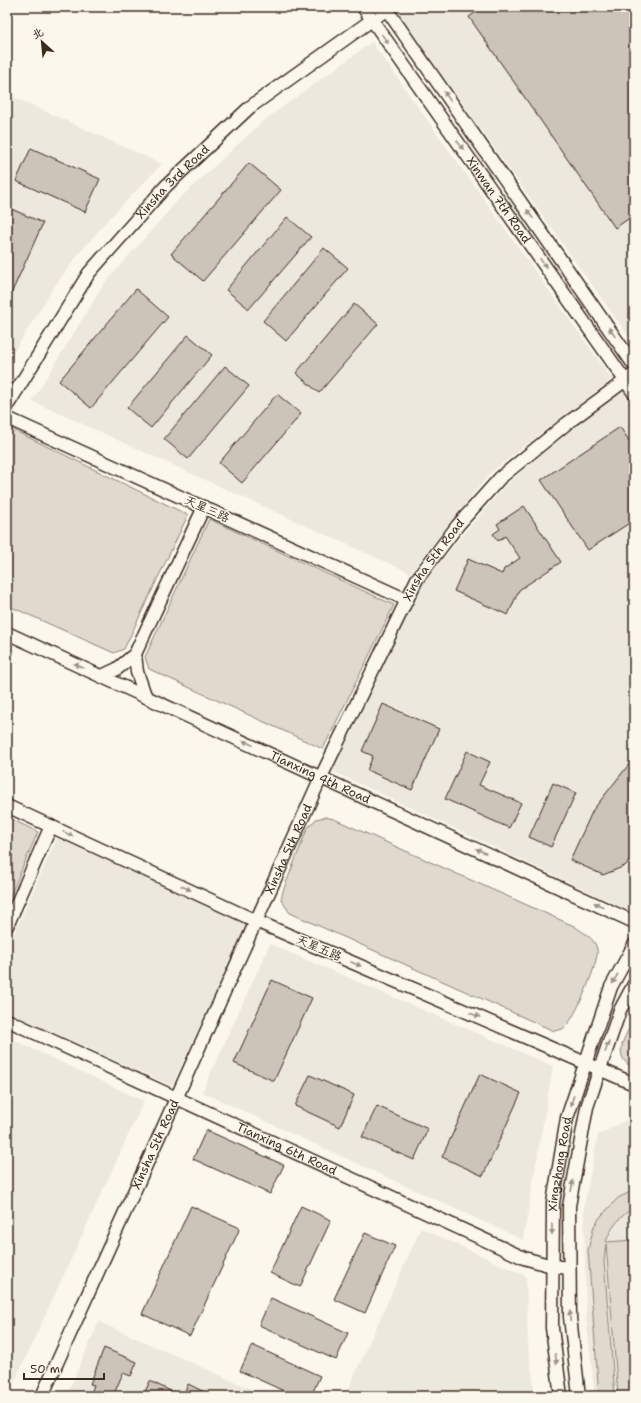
<svg xmlns="http://www.w3.org/2000/svg" width="641" height="1403" font-family="'Shantell Sans','LXGW WenKai TC',sans-serif">
<style>
.built{fill:#ede8dd}
.green{fill:#dfd9ce;stroke:#8d8276}
.building{fill:#ccc4b9;stroke:#3b2a1e}
.lines{fill:none;stroke-linecap:round;stroke-linejoin:round}
.minor-casing{stroke:#3b2a1e;stroke-width:15}
.minor{stroke:#fbf7ec;stroke-width:12}
.oneway{fill:#9b9085}
.labels{text-anchor:middle;stroke-width:3;stroke-linejoin:round;paint-order:stroke}
.street-label{font-size:12px;fill:#3b2a1e;stroke:#fbf7ec}
</style>
<rect width="100%" height="100%" fill="#fbf7ec"/>
<filter id="ink" filterUnits="userSpaceOnUse"><feTurbulence type="fractalNoise" baseFrequency=".025" numOctaves="2"/><feDisplacementMap in="SourceGraphic" scale="8" xChannelSelector="R" yChannelSelector="G"/><feConvolveMatrix kernelMatrix="1 2 1 2 8 2 1 2 1" color-interpolation-filters="sRGB"/></filter>
<g filter="url(#ink)">
<g class="built">
<polygon points="408,7 634,7 634,344 398,13"/>
<polygon points="372,42 612,379 491,472 410,573 32,401 104,284 179,199 262,122"/>
<polygon points="7,94 162,164 104,224 77,256 52,290 7,363"/>
<polygon points="623,390 634,405 634,913 332,771 425,579 504,487 567,432"/>
<polygon points="57,838 247,925 172,1086 7,1012 7,949"/>
<polygon points="270,944 553,1066 523,1240 202,1092"/>
<polygon points="7,1037 144,1101 8,1396 7,1396"/>
<polygon points="634,1116 634,1396 595,1396 586,1316 584,1207 598,1135"/>
<polygon points="421,1228 526,1276 528,1346 535,1396 345,1396"/>
<polygon points="99,1322 267,1396 66,1396"/>
</g>
<g class="green">
<polygon points="7,427 188,515 124,649 114,653 7,605"/>
<polygon points="209,519 394,605 323,749 149,669 145,657"/>
<polygon points="7,817 38,832 7,903"/>
<path d="M 325,817 L 334,819 L 574,926 C 582,932 595,938 597,949 C 600,961 575,1019 565,1027 C 563,1030 557,1030 554,1031 L 290,913 L 281,900 L 283,891 L 307,829 L 316,819 Z"/>
<path d="M 634,1019 L 634,1068 C 610,1057 626,1035 634,1019 Z"/>
<path d="M 634,1190 L 634,1208 C 620,1216 611,1227 606,1242 L 634,1240 L 634,1396 L 618,1396 L 606,1244 L 604,1261 L 615,1396 L 599,1396 L 588,1250 L 594,1226 L 601,1216 L 618,1198 Z"/>
</g>
<g class="building">
<polygon points="483,7 634,7 634,215 615,228 469,17"/>
<polygon points="31,148 100,179 85,212 16,181"/>
<polygon points="249,163 281,190 203,281 171,254"/>
<polygon points="7,207 43,223 7,303"/>
<polygon points="287,217 311,237 249,309 226,290"/>
<polygon points="324,248 348,268 286,341 263,321"/>
<polygon points="136,289 168,317 91,408 59,381"/>
<polygon points="354,304 378,324 319,393 296,373"/>
<polygon points="188,335 212,355 151,428 127,408"/>
<polygon points="225,366 249,386 188,459 164,439"/>
<polygon points="277,394 301,414 242,483 219,463"/>
<polygon points="620,427 634,448 634,520 588,550 541,480"/>
<polygon points="524,506 561,562 519,590 508,615 454,591 468,559 502,574 504,569 520,558 505,536 498,541 493,534 500,529 497,524"/>
<polygon points="383,704 439,729 412,790 367,770 373,756 362,751"/>
<polygon points="467,751 490,762 479,785 521,803 509,828 445,799"/>
<polygon points="634,758 634,855 625,866 603,875 570,860 593,810"/>
<polygon points="553,783 576,793 551,847 529,837"/>
<polygon points="272,980 312,998 274,1081 234,1063"/>
<polygon points="480,1074 521,1093 483,1176 442,1157"/>
<polygon points="310,1075 354,1095 340,1127 295,1106"/>
<polygon points="377,1106 428,1129 414,1160 362,1137"/>
<polygon points="206,1130 284,1165 270,1194 193,1159"/>
<polygon points="191,1206 240,1228 190,1336 142,1314"/>
<polygon points="301,1206 331,1220 300,1287 270,1273"/>
<polygon points="365,1233 395,1246 365,1313 334,1299"/>
<polygon points="271,1298 348,1333 336,1360 259,1325"/>
<polygon points="252,1345 320,1376 311,1396 295,1396 240,1371"/>
<polygon points="104,1348 137,1362 131,1376 123,1373 113,1396 90,1396 94,1385 90,1384"/>
<polygon points="150,1381 181,1396 143,1396"/>
<polygon points="188,1384 213,1396 183,1396"/>
</g>
<g class="lines">
<g class="minor-casing">
<g id="minor">
<path id="s1" d="M 363,7 L 634,393"/>
<polyline points="385,7 634,365"/>
<path id="s2" d="M 7,406 L 89,273 L 166,186 L 250,107 L 390,7"/>
<polyline points="7,418 407,600"/>
<path id="s3" d="M 7,633 L 634,922"/>
<polyline points="135,654 204,507"/>
<polyline points="102,676 117,669 135,654 137,672 145,695"/>
<polyline points="7,806 256,921 634,1084"/>
<polyline points="7,926 51,826"/>
<path id="s4" d="M 7,1020 L 524,1258 L 552,1266 L 569,1268"/>
<path id="s5" d="M 42,1396 L 321,777 L 417,579 L 458,525 L 500,478 L 566,424 L 634,374"/>
<path id="s6" d="M 561,1396 L 552,1328 L 553,1203 L 567,1118 L 611,987 L 634,945"/>
<polyline points="579,1396 570,1317 569,1206 587,1107 620,1010 634,984"/>
</g>
</g>
<use href="#minor" class="minor"/>
</g>
<defs><path id="oneway-solid" d="M-6-.8H1V-3.2L6.5 0L1 3.2V.8H-6Z"/></defs>
<g class="oneway">
<use href="#oneway-solid" transform="translate(385 39) rotate(55)"/>
<use href="#oneway-solid" transform="translate(447 96) rotate(-125)"/>
<use href="#oneway-solid" transform="translate(460 145) rotate(55)"/>
<use href="#oneway-solid" transform="translate(530 214) rotate(-125)"/>
<use href="#oneway-solid" transform="translate(543 263) rotate(55)"/>
<use href="#oneway-solid" transform="translate(612 332) rotate(-124)"/>
<use href="#oneway-solid" transform="translate(79 666) rotate(-156)"/>
<use href="#oneway-solid" transform="translate(248 743) rotate(-155)"/>
<use href="#oneway-solid" transform="translate(68 834) rotate(25)"/>
<use href="#oneway-solid" transform="translate(481 851) rotate(-155)"/>
<use href="#oneway-solid" transform="translate(186 888) rotate(25)"/>
<use href="#oneway-solid" transform="translate(599 905) rotate(-155)"/>
<use href="#oneway-solid" transform="translate(356 964) rotate(23)"/>
<use href="#oneway-solid" transform="translate(615 979) rotate(119)"/>
<use href="#oneway-solid" transform="translate(475 1015) rotate(23)"/>
<use href="#oneway-solid" transform="translate(607 1047) rotate(-71)"/>
<use href="#oneway-solid" transform="translate(572 1101) rotate(108)"/>
<use href="#oneway-solid" transform="translate(572 1186) rotate(-80)"/>
<use href="#oneway-solid" transform="translate(552 1229) rotate(90)"/>
<use href="#oneway-solid" transform="translate(570 1316) rotate(-93)"/>
<use href="#oneway-solid" transform="translate(556 1359) rotate(82)"/>
</g>
</g>
<g class="labels">
<g class="street-label">
<text dy="4" stroke="none"><textPath href="#s2" startOffset="280">Xinsha 3rd Road</textPath></text>
<text dy="4" stroke="none"><textPath href="#s1" startOffset="236">Xinwan 7th Road</textPath></text>
<text transform="translate(207 509) rotate(24)" y="4">天星三路</text>
<text dy="4" stroke="none"><textPath href="#s5" startOffset="924">Xinsha 5th Road</textPath></text>
<text dy="4" stroke="none"><textPath href="#s3" startOffset="345">Tianxing 4th Road</textPath></text>
<text dy="4" stroke="none"><textPath href="#s5" startOffset="600">Xinsha 5th Road</textPath></text>
<text transform="translate(319 948) rotate(23)" y="4">天星五路</text>
<text dy="4" stroke="none"><textPath href="#s5" startOffset="276">Xinsha 5th Road</textPath></text>
<text dy="4" stroke="none"><textPath href="#s4" startOffset="308">Tianxing 6th Road</textPath></text>
<text dy="4" stroke="none"><textPath href="#s6" startOffset="233">Xingzhong Road</textPath></text>
</g>
</g>
<rect width="641" height="1403" fill="none" stroke="#fbf7ec" stroke-width="24"/>
<rect x="12" y="12" width="617" height="1379" fill="none" stroke="#3b2a1e" stroke-width="1.5" filter="url(#ink)"/>
<g transform="translate(42 42) rotate(333)" stroke="#fbf7ec" stroke-width="3" paint-order="stroke">
<path d="M0-3L7 15L0 10L-7 15Z" fill="#3b2a1e"/>
<text y="-6" font-size="11" font-weight="bold" text-anchor="middle" fill="#3b2a1e">北</text>
</g>
<path d="M24 1373v6h80v-6" fill="none" stroke="#3b2a1e" stroke-width="2"/>
<text x="30" y="1373" font-size="12" fill="#3b2a1e" stroke="#fbf7ec" stroke-width="3" paint-order="stroke">50 m</text>
</svg>
